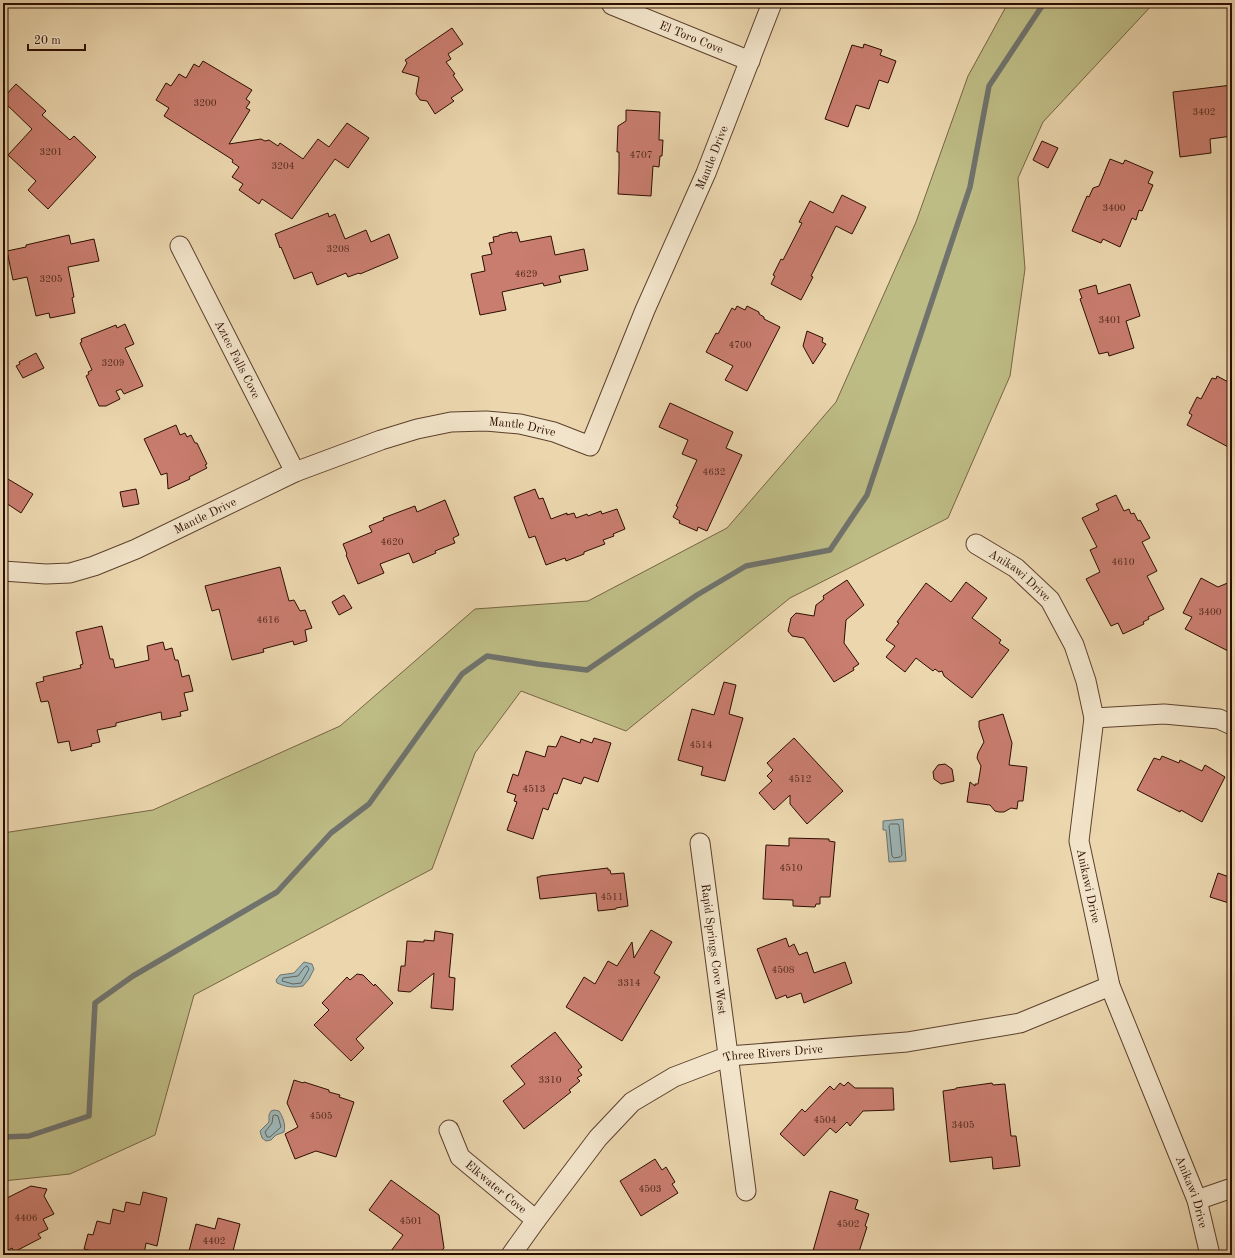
<svg xmlns="http://www.w3.org/2000/svg" width="1235" height="1258" font-family="'Old Standard TT',serif">
<style>
.green{fill:#bebc85;stroke:#766542}
.water{fill:#9db6b6;stroke:#70736d}
.lines{fill:none;stroke-linecap:round;stroke-linejoin:round}
.shore{stroke:#65625b;stroke-width:1}
.stream{stroke:#70736d;stroke-width:5.5}
.building{fill:#c97d6f;stroke:#2d0e00}
.minor-casing{stroke:#5c402c;stroke-width:21}
.minor{stroke:#f2e4ca;stroke-width:19}
.labels{text-anchor:middle;stroke-width:3;stroke-linejoin:round;paint-order:stroke}
.number-label{font-size:10px;fill:#542a1c}
.street-label{font-size:12px;fill:#2d0e00;stroke:#f2e4ca}
</style>
<rect width="100%" height="100%" fill="#ebd6ae"/>
<filter id="stains"><feTurbulence type="fractalNoise" baseFrequency=".005" numOctaves="4"/><feColorMatrix values="0 0 0 0 .2 0 0 0 0 .09 0 0 0 0 .02 0 0 0 .5 -.17"/></filter>
<radialGradient id="worn" r=".72"><stop offset=".6" stop-color="#630" stop-opacity="0"/><stop offset="1" stop-color="#630" stop-opacity=".3"/></radialGradient>
<polygon class="green" points="1008,3 1154,3 1043,122 1018,178 1025,269 1010,376 948,518 790,598 626,731 521,691 475,753 432,869 194,995 155,1135 70,1174 3,1181 3,833 153,810 340,726 475,609 588,601 727,528 836,402 916,222 968,76"/>
<g class="water">
<polygon points="903,819 906,861 889,862 886,830 883,830 883,821"/>
<path d="M 304,962 L 312,964 L 314,969 L 309,979 L 303,986 C 293,988 286,987 277,983 L 276,980 L 280,975 L 294,973 Z"/>
<path d="M 274,1110 L 279,1111 C 283,1117 286,1125 284,1132 L 276,1135 L 271,1140 L 266,1141 L 262,1138 L 260,1131 L 269,1122 L 269,1115 L 271,1111 Z"/>
</g>
<g class="lines">
<g class="shore">
<polygon points="891,824 898,824 899,825 902,855 900,857 894,858 892,856 889,826"/>
<polygon points="307,966 309,969 301,983 293,984 282,981 283,978 298,976 304,968"/>
<polygon points="275,1115 278,1116 281,1127 270,1137 267,1137 265,1132 272,1123 273,1116"/>
</g>
<polyline class="stream" points="3,1137 29,1136 89,1116 95,1003 133,976 277,892 331,833 369,804 462,674 487,656 538,664 587,670 697,595 746,566 830,550 867,495 970,187 989,86 1044,3"/>
</g>
<g class="building">
<polygon points="452,28 463,44 448,54 451,59 446,62 455,74 453,75 463,90 451,98 454,101 435,114 427,101 420,100 416,94 419,77 402,72 407,63 405,60"/>
<polygon points="864,44 882,50 880,55 896,61 888,83 879,80 869,109 856,105 848,127 825,119 852,45 863,48"/>
<polygon points="203,61 252,90 246,99 250,102 246,108 250,110 229,144 261,139 265,141 269,140 278,146 280,143 303,159 318,139 329,147 347,123 369,138 348,168 335,159 292,219 262,199 259,204 239,190 243,184 232,177 239,167 232,162 233,160 164,116 169,108 156,100 166,83 171,86 179,74 186,78 194,64 199,67"/>
<polygon points="16,84 46,111 42,115 70,140 74,136 96,157 48,209 28,190 36,181 8,155 32,129 3,101 3,98"/>
<polygon points="1232,85 1232,136 1210,139 1211,153 1180,157 1173,92"/>
<polygon points="626,110 660,112 659,140 663,140 662,156 660,156 659,167 653,166 651,196 618,194 619,170 619,152 617,152 618,126 626,121"/>
<polygon points="1042,141 1058,148 1048,168 1033,160"/>
<polygon points="1110,159 1123,164 1125,160 1153,172 1148,183 1153,185 1142,211 1139,210 1136,220 1132,218 1120,247 1103,239 1101,243 1072,231 1087,196 1089,197 1093,188 1099,186"/>
<polygon points="842,195 866,207 852,234 836,226 811,276 813,277 801,300 771,284 775,276 773,275 781,259 783,260 802,223 799,222 810,201 833,213"/>
<polygon points="328,213 329,217 335,214 345,239 366,230 371,242 389,234 398,258 360,274 359,273 348,277 346,273 317,285 312,272 294,279 281,247 280,248 275,234"/>
<polygon points="512,232 512,233 517,232 520,242 551,236 555,255 584,249 588,270 559,276 561,282 544,286 543,283 502,292 506,310 480,315 471,274 485,271 482,256 492,254 489,243 494,242 493,237 499,236 499,235"/>
<polygon points="69,235 71,244 94,239 99,261 68,267 74,297 72,298 75,313 50,318 49,313 36,316 27,277 13,280 7,251 26,247 26,245"/>
<polygon points="1130,284 1140,316 1126,321 1134,348 1109,356 1108,352 1099,354 1080,299 1082,298 1079,290 1096,285 1098,294"/>
<polygon points="737,306 745,310 747,306 759,312 759,314 764,317 764,319 780,327 747,391 725,380 733,366 706,352 716,333 718,334 732,308 735,310"/>
<polygon points="125,324 134,344 125,348 143,386 124,394 121,389 116,391 120,399 106,406 99,406 86,376 89,374 88,372 92,370 80,343 82,342 81,339 116,325 117,328"/>
<polygon points="807,331 823,338 822,342 826,344 813,364 803,346"/>
<polygon points="36,353 44,368 23,378 16,366 20,364 19,362"/>
<polygon points="1217,376 1232,384 1232,449 1187,425 1192,415 1189,413 1197,397 1201,399 1212,378 1216,379"/>
<polygon points="670,403 733,432 726,448 742,455 707,531 698,527 697,531 679,523 680,521 673,517 678,507 676,506 697,460 682,454 688,440 659,427"/>
<polygon points="176,425 180,435 185,433 187,437 191,435 195,443 197,443 207,464 205,465 207,468 189,477 190,479 168,489 167,473 161,475 144,439"/>
<polygon points="3,476 33,494 21,513 3,501"/>
<polygon points="136,489 139,504 123,507 120,492"/>
<polygon points="535,489 539,499 543,498 551,519 567,513 567,515 574,513 576,518 587,514 588,516 601,511 602,514 617,509 625,529 613,534 614,536 603,540 605,544 584,552 584,554 566,561 565,558 546,565 535,536 529,538 514,497"/>
<polygon points="1116,495 1124,511 1129,509 1131,514 1134,513 1138,521 1140,520 1150,538 1142,542 1157,571 1147,576 1164,609 1148,617 1149,619 1143,622 1144,624 1123,634 1118,623 1111,626 1086,579 1100,572 1090,550 1097,547 1082,518 1099,510 1096,504"/>
<polygon points="445,500 459,535 453,538 455,543 435,551 436,553 413,563 409,553 380,564 384,573 358,584 346,555 347,554 343,544 372,532 369,526 384,520 383,518 415,506 417,512"/>
<polygon points="280,567 289,601 294,600 300,611 305,610 312,628 305,630 307,641 294,645 293,641 263,649 264,652 232,660 219,609 212,611 205,586"/>
<polygon points="1201,578 1218,587 1230,582 1232,595 1232,653 1185,629 1192,617 1183,613"/>
<polygon points="847,580 864,605 846,620 844,643 859,664 853,668 854,670 834,682 804,638 792,636 788,631 791,618 796,613 814,616 816,605 824,599 823,596"/>
<polygon points="966,582 987,598 972,618 1001,640 999,643 1009,650 972,698 944,676 942,671 939,672 935,669 933,671 916,658 905,672 886,657 895,646 886,640 899,623 897,622 926,583 951,602"/>
<polygon points="344,595 352,608 339,615 332,602"/>
<polygon points="102,626 110,659 113,659 115,668 149,660 147,646 163,642 165,650 172,648 175,660 178,660 182,677 189,675 193,691 184,693 188,710 180,712 181,716 162,720 161,712 116,723 116,726 97,730 100,742 91,744 92,746 71,751 69,741 58,743 49,704 48,701 41,702 36,683 44,681 43,677 81,668 80,665 83,664 76,632"/>
<polygon points="724,682 736,685 729,714 743,718 725,781 701,775 703,767 678,760 692,709 714,715"/>
<polygon points="1003,714 1012,743 1009,765 1027,767 1023,801 1018,801 1017,809 1011,808 1004,812 999,812 995,811 990,805 967,802 970,782 975,786 975,784 978,784 981,766 977,758 978,753 984,742 979,727 979,721"/>
<polygon points="561,736 580,743 581,739 592,743 594,738 611,743 598,782 584,777 581,784 563,778 557,794 554,793 548,810 543,808 533,839 507,830 517,802 514,801 516,795 507,792 513,774 518,776 526,751 545,757 548,746 556,747"/>
<polygon points="794,738 843,791 807,824 790,804 790,795 774,810 759,793 772,781 767,776 773,770 767,763"/>
<polygon points="1162,756 1179,763 1180,760 1202,771 1205,765 1225,777 1202,822 1181,810 1180,812 1137,790 1154,758 1160,760"/>
<polygon points="945,764 952,769 954,781 941,784 934,779 933,772 938,765"/>
<polygon points="789,838 829,839 829,841 835,842 830,897 820,897 820,904 816,904 815,907 793,906 793,900 763,899 766,845 789,846"/>
<polygon points="608,868 608,870 610,870 611,874 624,873 628,906 616,908 616,909 598,911 596,893 540,899 537,877 540,877 540,876"/>
<polygon points="1218,873 1232,878 1232,904 1210,897"/>
<polygon points="651,930 672,942 654,973 660,977 622,1041 566,1007 584,977 595,984 608,961 617,966 632,942 634,958"/>
<polygon points="435,931 453,934 449,977 455,978 453,1010 431,1008 434,973 410,992 398,991 401,966 405,966 407,941 424,942 424,940 434,941"/>
<polygon points="786,938 789,947 794,944 799,955 807,952 814,973 845,962 852,983 804,1003 801,993 787,998 786,995 776,999 757,949"/>
<polygon points="357,974 363,975 374,986 375,984 393,1003 356,1039 364,1048 351,1061 314,1025 329,1010 322,1003 347,977 350,980"/>
<polygon points="555,1032 582,1067 578,1070 582,1075 577,1078 580,1081 569,1090 571,1092 524,1129 503,1101 525,1084 511,1066"/>
<polygon points="294,1080 303,1083 304,1082 329,1090 329,1092 340,1095 339,1097 354,1102 336,1157 316,1151 295,1159 285,1134 298,1127 287,1103"/>
<polygon points="848,1082 855,1088 893,1088 894,1110 863,1111 850,1126 847,1122 836,1133 830,1128 804,1156 780,1134 802,1109 805,1112 830,1086 834,1090 840,1083 844,1086"/>
<polygon points="992,1083 993,1085 1005,1084 1011,1136 1016,1136 1020,1166 993,1169 992,1157 950,1162 943,1091 956,1089 956,1088"/>
<polygon points="655,1159 662,1170 666,1167 675,1182 672,1184 678,1193 641,1216 620,1181"/>
<polygon points="391,1180 439,1215 444,1248 438,1255 388,1255 403,1235 369,1210"/>
<polygon points="31,1186 47,1189 44,1196 54,1214 43,1219 48,1229 38,1234 41,1238 14,1252 12,1248 3,1253 3,1200"/>
<polygon points="830,1191 858,1200 855,1209 869,1214 865,1226 867,1227 858,1255 818,1255 819,1253 813,1251"/>
<polygon points="143,1192 167,1198 157,1246 146,1243 144,1255 108,1255 84,1249 88,1234 93,1235 97,1221 110,1224 113,1209 124,1212 126,1202 140,1205"/>
<polygon points="218,1218 240,1224 232,1255 188,1255 196,1224 215,1229"/>
</g>
<g class="lines">
<g class="minor-casing">
<g id="minor">
<path id="s1" d="M 611,3 L 612,5 L 750,61"/>
<path id="s2" d="M 180,246 L 295,472"/>
<path id="s3" d="M 976,544 L 1016,568 L 1050,600 L 1074,645 L 1086,681 L 1094,718 L 1079,841 L 1110,986 L 1197,1200 L 1210,1255"/>
<path id="s4" d="M 3,571 L 46,574 L 70,573 L 94,566 L 136,549 L 295,472 L 381,440 L 417,429 L 451,422 L 486,421 L 520,424 L 554,432 L 590,446 L 645,310 L 706,173 L 772,3"/>
<polyline points="1094,718 1164,714 1219,719 1232,725"/>
<path id="s5" d="M 700,843 L 746,1191"/>
<path id="s6" d="M 449,1130 L 460,1157 L 536,1220"/>
<polyline points="1197,1200 1232,1188"/>
<path id="s7" d="M 511,1255 L 536,1220 L 598,1138 L 632,1102 L 674,1077 L 729,1056 L 907,1042 L 1020,1023 L 1110,986"/>
</g>
</g>
<use href="#minor" class="minor"/>
</g>
<g class="labels">
<g class="number-label">
<text x="205" y="106">3200</text>
<text x="1204" y="115">3402</text>
<text x="51" y="155">3201</text>
<text x="641" y="158">4707</text>
<text x="283" y="169">3204</text>
<text x="1114" y="211">3400</text>
<text x="338" y="252">3208</text>
<text x="526" y="277">4629</text>
<text x="51" y="282">3205</text>
<text x="1110" y="323">3401</text>
<text x="740" y="348">4700</text>
<text x="113" y="366">3209</text>
<text x="714" y="475">4632</text>
<text x="392" y="545">4620</text>
<text x="1123" y="565">4610</text>
<text x="1210" y="615">3400</text>
<text x="268" y="623">4616</text>
<text x="701" y="748">4514</text>
<text x="800" y="782">4512</text>
<text x="534" y="792">4513</text>
<text x="791" y="871">4510</text>
<text x="612" y="900">4511</text>
<text x="783" y="973">4508</text>
<text x="629" y="986">3314</text>
<text x="550" y="1083">3310</text>
<text x="321" y="1119">4505</text>
<text x="825" y="1123">4504</text>
<text x="963" y="1128">3405</text>
<text x="650" y="1192">4503</text>
<text x="26" y="1221">4406</text>
<text x="411" y="1224">4501</text>
<text x="848" y="1227">4502</text>
<text x="214" y="1244">4402</text>
</g>
<g class="street-label">
<text dy="4" stroke="none"><textPath href="#s1" startOffset="88">El Toro Cove</textPath></text>
<text dy="4" stroke="none"><textPath href="#s4" startOffset="934">Mantle Drive</textPath></text>
<text dy="4" stroke="none"><textPath href="#s2" startOffset="127">Aztec Falls Cove</textPath></text>
<text dy="4" stroke="none"><textPath href="#s4" startOffset="550">Mantle Drive</textPath></text>
<text dy="4" stroke="none"><textPath href="#s4" startOffset="214">Mantle Drive</textPath></text>
<text dy="4" stroke="none"><textPath href="#s3" startOffset="54">Anikawi Drive</textPath></text>
<text dy="4" stroke="none"><textPath href="#s3" startOffset="390">Anikawi Drive</textPath></text>
<text dy="4" stroke="none"><textPath href="#s5" startOffset="107">Rapid Springs Cove West</textPath></text>
<text dy="4" stroke="none"><textPath href="#s7" startOffset="347">Three Rivers Drive</textPath></text>
<text dy="4" stroke="none"><textPath href="#s6" startOffset="76">Elkwater Cove</textPath></text>
<text dy="4" stroke="none"><textPath href="#s3" startOffset="714">Anikawi Drive</textPath></text>
</g>
</g>
<rect width="1235" height="1258" fill="none" stroke="#ebd6ae" stroke-width="16"/>
<rect x="4" y="4" width="1227" height="1250" fill="none" stroke="#2d0e00" stroke-width="2"/>
<rect x="8" y="8" width="1219" height="1242" fill="none" stroke="#2d0e00"/>
<path d="M28 44v6h57v-6" fill="none" stroke="#2d0e00" stroke-width="2"/>
<text x="34" y="44" font-size="12" fill="#2d0e00" stroke="#f2e4ca" stroke-width="3" paint-order="stroke">20 m</text>
<rect width="100%" height="100%" filter="url(#stains)"/>
<rect width="100%" height="100%" fill="url(#worn)"/>
</svg>
